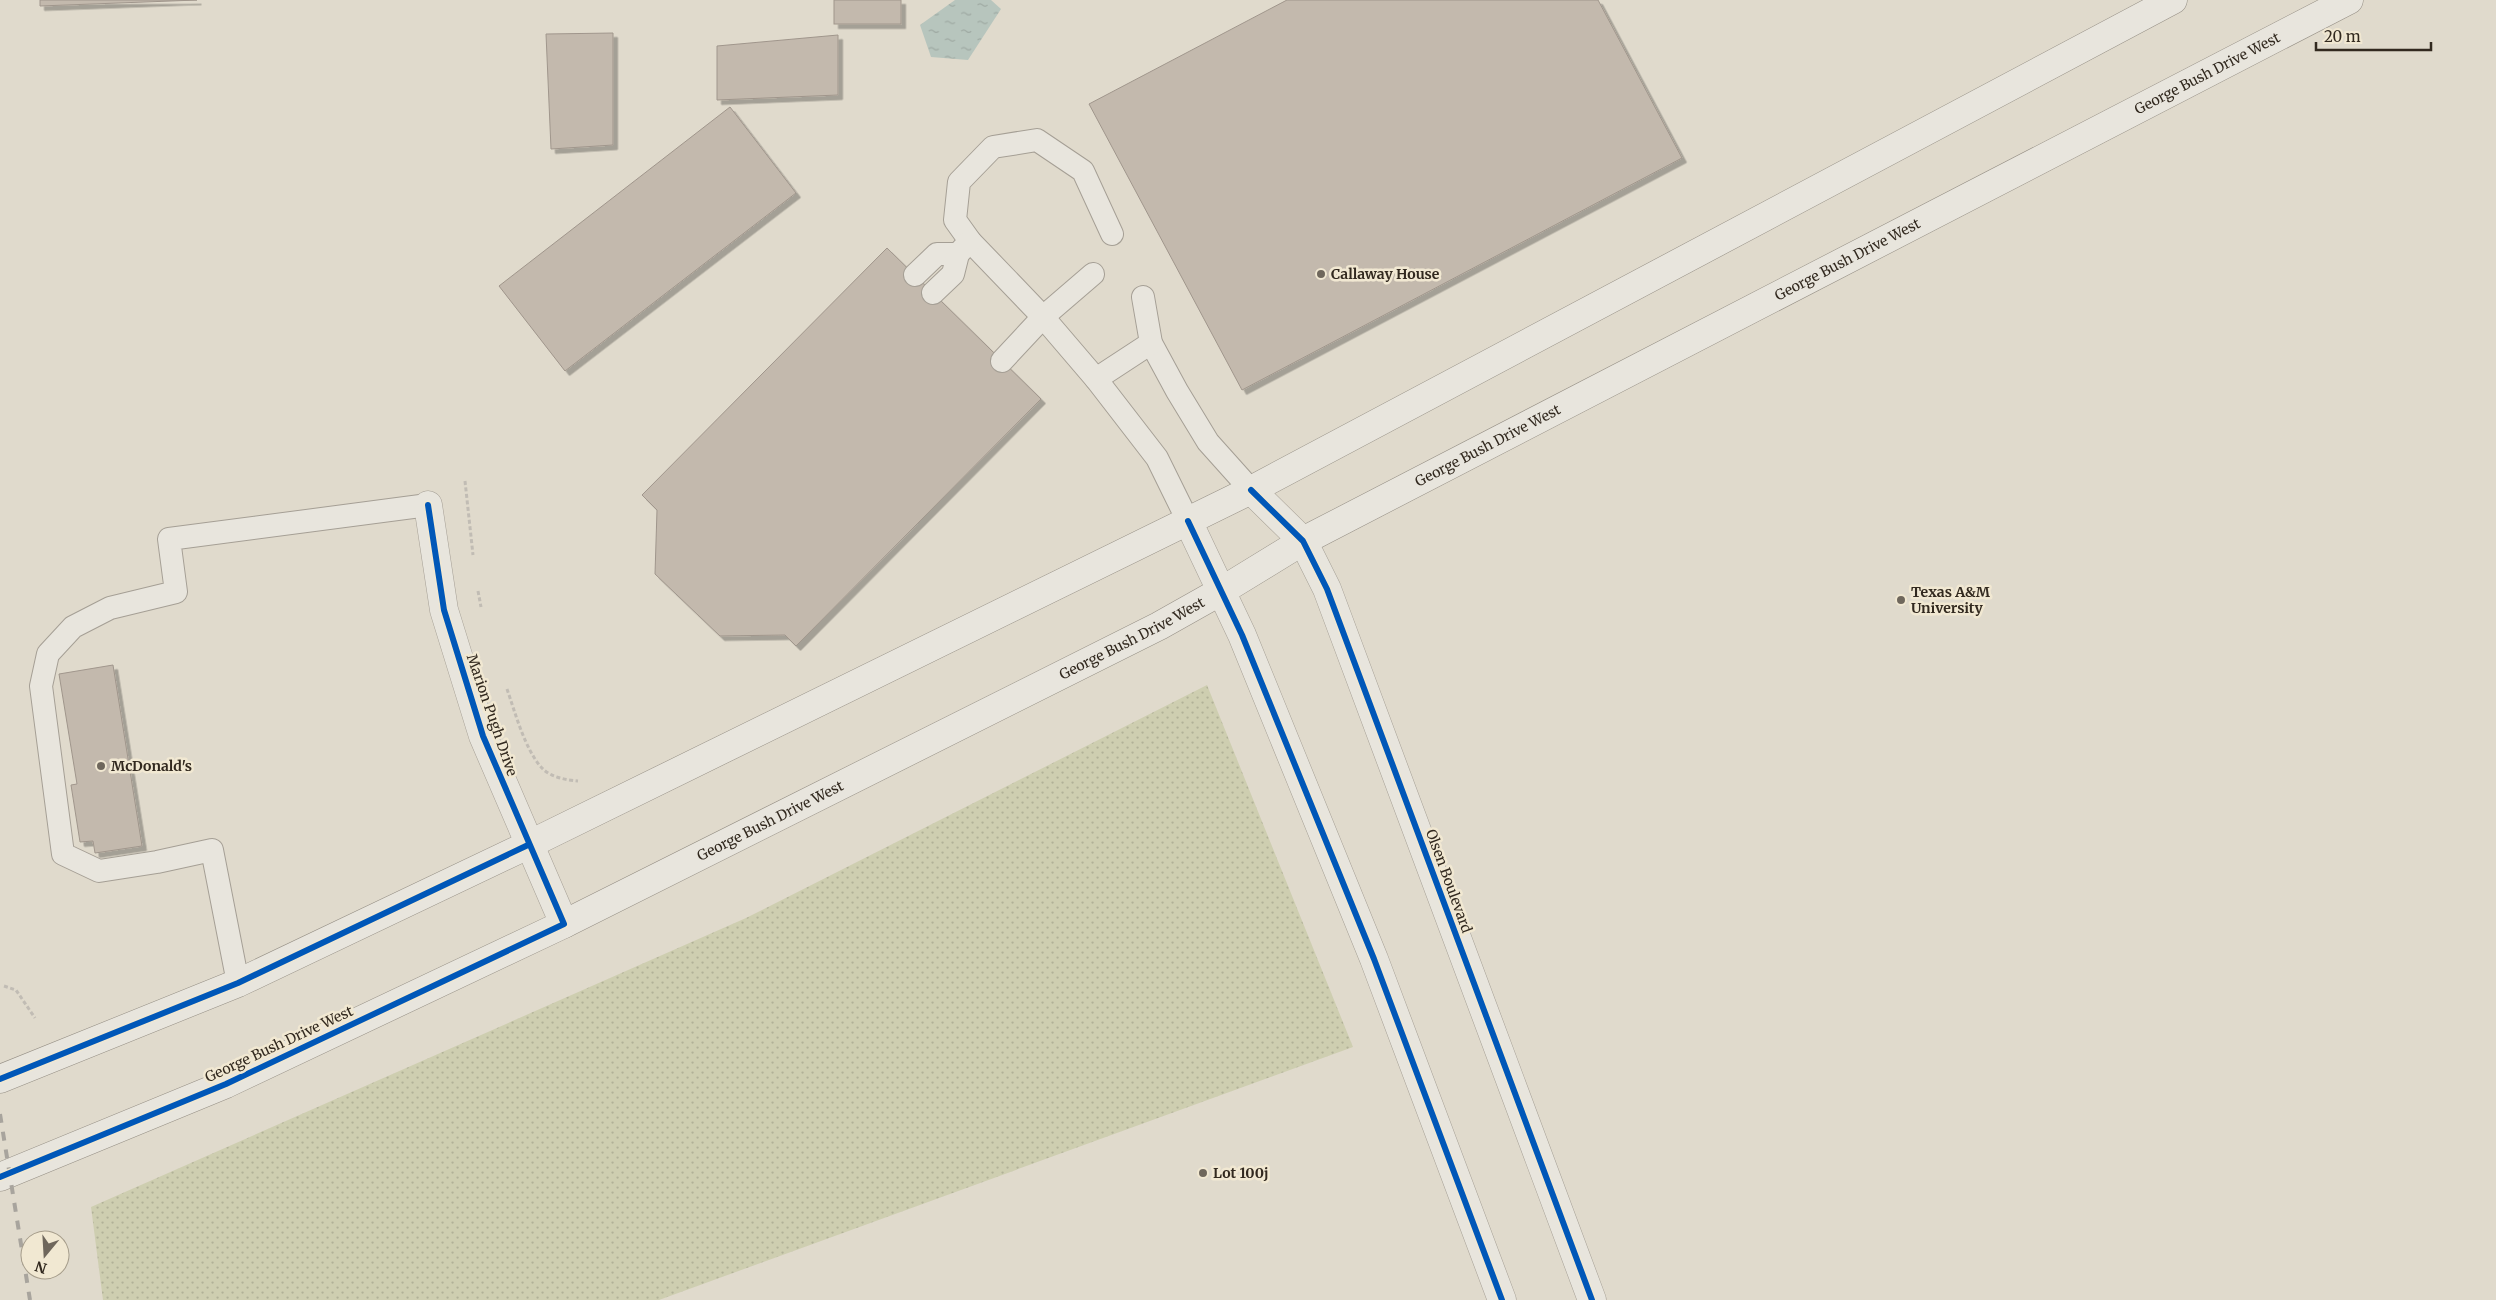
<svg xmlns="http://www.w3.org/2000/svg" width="2496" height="1300" font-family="Merriweather,serif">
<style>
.grass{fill:url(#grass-dots)}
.water{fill:url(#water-ripples)}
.building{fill:#c3b9ad;stroke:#a0968c;filter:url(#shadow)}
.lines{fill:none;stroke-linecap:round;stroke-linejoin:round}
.lane-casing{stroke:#a59f95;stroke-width:24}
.street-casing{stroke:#a59f95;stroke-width:29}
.secondary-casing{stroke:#958f85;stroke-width:29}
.path{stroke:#c1bcb4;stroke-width:3;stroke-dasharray:4 2.5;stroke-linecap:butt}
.lane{stroke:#e8e5dd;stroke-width:22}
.street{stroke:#e8e5dd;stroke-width:28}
.secondary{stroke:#e8e5dd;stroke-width:28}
.rail{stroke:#a8a49d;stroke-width:4;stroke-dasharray:9 9;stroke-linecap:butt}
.cycleway-casing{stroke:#f1e8d2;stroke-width:9}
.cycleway{stroke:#0057b8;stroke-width:6}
.poi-dot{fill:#6f675c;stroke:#f1e8d2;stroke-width:2}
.labels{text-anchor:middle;stroke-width:5;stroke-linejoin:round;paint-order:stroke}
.street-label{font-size:14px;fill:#32291f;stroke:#f1e8d2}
.poi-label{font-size:14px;font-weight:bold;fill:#32291f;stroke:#f1e8d2;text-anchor:start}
</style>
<defs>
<pattern id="grass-dots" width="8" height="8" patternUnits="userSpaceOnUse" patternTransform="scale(1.25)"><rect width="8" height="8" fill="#ceceb0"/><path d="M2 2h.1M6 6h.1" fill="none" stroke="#b1b197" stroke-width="1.8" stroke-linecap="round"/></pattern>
<pattern id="water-ripples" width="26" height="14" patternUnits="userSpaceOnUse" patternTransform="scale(1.25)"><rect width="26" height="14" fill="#b7c5bd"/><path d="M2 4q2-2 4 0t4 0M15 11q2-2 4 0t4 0" fill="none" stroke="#9ea9a2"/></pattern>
<filter id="shadow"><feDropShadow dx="4.5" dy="4.5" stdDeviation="0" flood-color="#0004"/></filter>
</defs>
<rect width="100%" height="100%" fill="#e0dacc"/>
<polygon class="grass" points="1207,685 1353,1047 659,1300 103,1300 91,1207 746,918"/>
<polygon class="water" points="955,0 991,0 1001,9 968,60 931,57 920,25"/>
<g class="building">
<polygon points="40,0 197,0 40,6"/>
<rect x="834" y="0" width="67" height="24"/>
<polygon points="1287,0 1598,0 1682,158 1242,390 1089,104"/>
<polygon points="613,33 613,145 551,149 546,34"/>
<polygon points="838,35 838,95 717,100 717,46"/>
<polygon points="730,107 796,193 565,371 499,286"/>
<polygon points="887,248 1041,399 796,646 785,635 720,636 655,574 657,510 642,495"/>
<polygon points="113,665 142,846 95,853 93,841 80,842 71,785 77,784 59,674"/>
</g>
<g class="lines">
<g class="lane-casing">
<g id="lane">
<polyline points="1112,234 1083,171 1037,140 993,147 959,182 955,220 970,241 1043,317 1096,379 1157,458 1188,521"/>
<polyline points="915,275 937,254 958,254"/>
<polyline points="933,293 953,274 958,254 970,241"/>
<polyline points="1143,297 1151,343 1177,391 1208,442 1251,490"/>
<polyline points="1002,361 1043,317 1093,274"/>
<polyline points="1096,379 1151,343"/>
<polyline points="238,983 212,850 157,862 99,871 63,854 41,686 48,654 73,627 110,608 176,592 169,539 428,505"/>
</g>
</g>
<g class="street-casing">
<g id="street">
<polyline points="1251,490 1303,541 1327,589 1592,1300"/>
<polyline points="428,505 444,610 483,736 564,924"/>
<polyline points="1188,521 1242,635 1374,959 1502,1300"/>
</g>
</g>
<g class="secondary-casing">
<g id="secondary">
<polyline points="0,1079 238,983 528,845 1251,490 2173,0"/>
<path id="s1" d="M 0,1177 L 226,1084 L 564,924 L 1159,626 L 1223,590 L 1303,541 L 2349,0"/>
</g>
</g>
<g class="path">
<polyline points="465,481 473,555"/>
<polyline points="478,591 481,607"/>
<path d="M 507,689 C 515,712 525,750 542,768 C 550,777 566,780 578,781"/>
<polyline points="4,986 16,990 35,1018"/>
</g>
<use href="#lane" class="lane"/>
<use href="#street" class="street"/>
<use href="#secondary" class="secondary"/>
<polyline class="rail" points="0,1114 30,1300"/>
<g class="cycleway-casing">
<g id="cycleway">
<polyline points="1251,490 1303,541 1327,589 1592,1300"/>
<polyline points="1188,521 1242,635 1374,959 1502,1300"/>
<polyline points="0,1079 238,983 528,845"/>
<polyline points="0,1177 226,1084 564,924 483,736 444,610 428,505"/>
</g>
</g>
<use href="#cycleway" class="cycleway"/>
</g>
<g class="poi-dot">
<circle cx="1321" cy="274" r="5"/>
<circle cx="1901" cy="600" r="5"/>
<circle cx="101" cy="766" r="5"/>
<circle cx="1203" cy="1173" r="5"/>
</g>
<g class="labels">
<g class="street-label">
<text dy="5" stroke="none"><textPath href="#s1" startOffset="2469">George Bush Drive West</textPath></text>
<text dy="5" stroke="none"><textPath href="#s1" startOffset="2064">George Bush Drive West</textPath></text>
<text dy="5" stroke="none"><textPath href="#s1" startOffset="1659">George Bush Drive West</textPath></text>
<text dy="5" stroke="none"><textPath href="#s1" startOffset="1254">George Bush Drive West</textPath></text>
<text transform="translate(492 715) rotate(71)" y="5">Marion Pugh Drive</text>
<text dy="5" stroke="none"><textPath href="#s1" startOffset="849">George Bush Drive West</textPath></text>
<text transform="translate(1449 881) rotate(70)" y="5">Olsen Boulevard</text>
<text transform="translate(279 1044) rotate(-25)" y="5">George Bush Drive West</text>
</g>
<g class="poi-label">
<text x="1331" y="279">Callaway House</text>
<text x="1911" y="597">Texas A&amp;M<tspan x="1911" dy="16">University</tspan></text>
<text x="111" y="771">McDonald's</text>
<text x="1213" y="1178">Lot 100j</text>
</g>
</g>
<g transform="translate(45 1255) rotate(198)"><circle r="24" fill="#f1e8d2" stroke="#a59c8a"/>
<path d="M0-4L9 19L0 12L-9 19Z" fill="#6f675c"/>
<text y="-8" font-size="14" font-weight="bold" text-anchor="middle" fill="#32291f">N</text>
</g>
<path d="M2316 42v8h115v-8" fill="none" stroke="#32291f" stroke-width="2.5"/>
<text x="2324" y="42" font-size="15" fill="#32291f" stroke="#f1e8d2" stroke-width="4" paint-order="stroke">20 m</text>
</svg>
